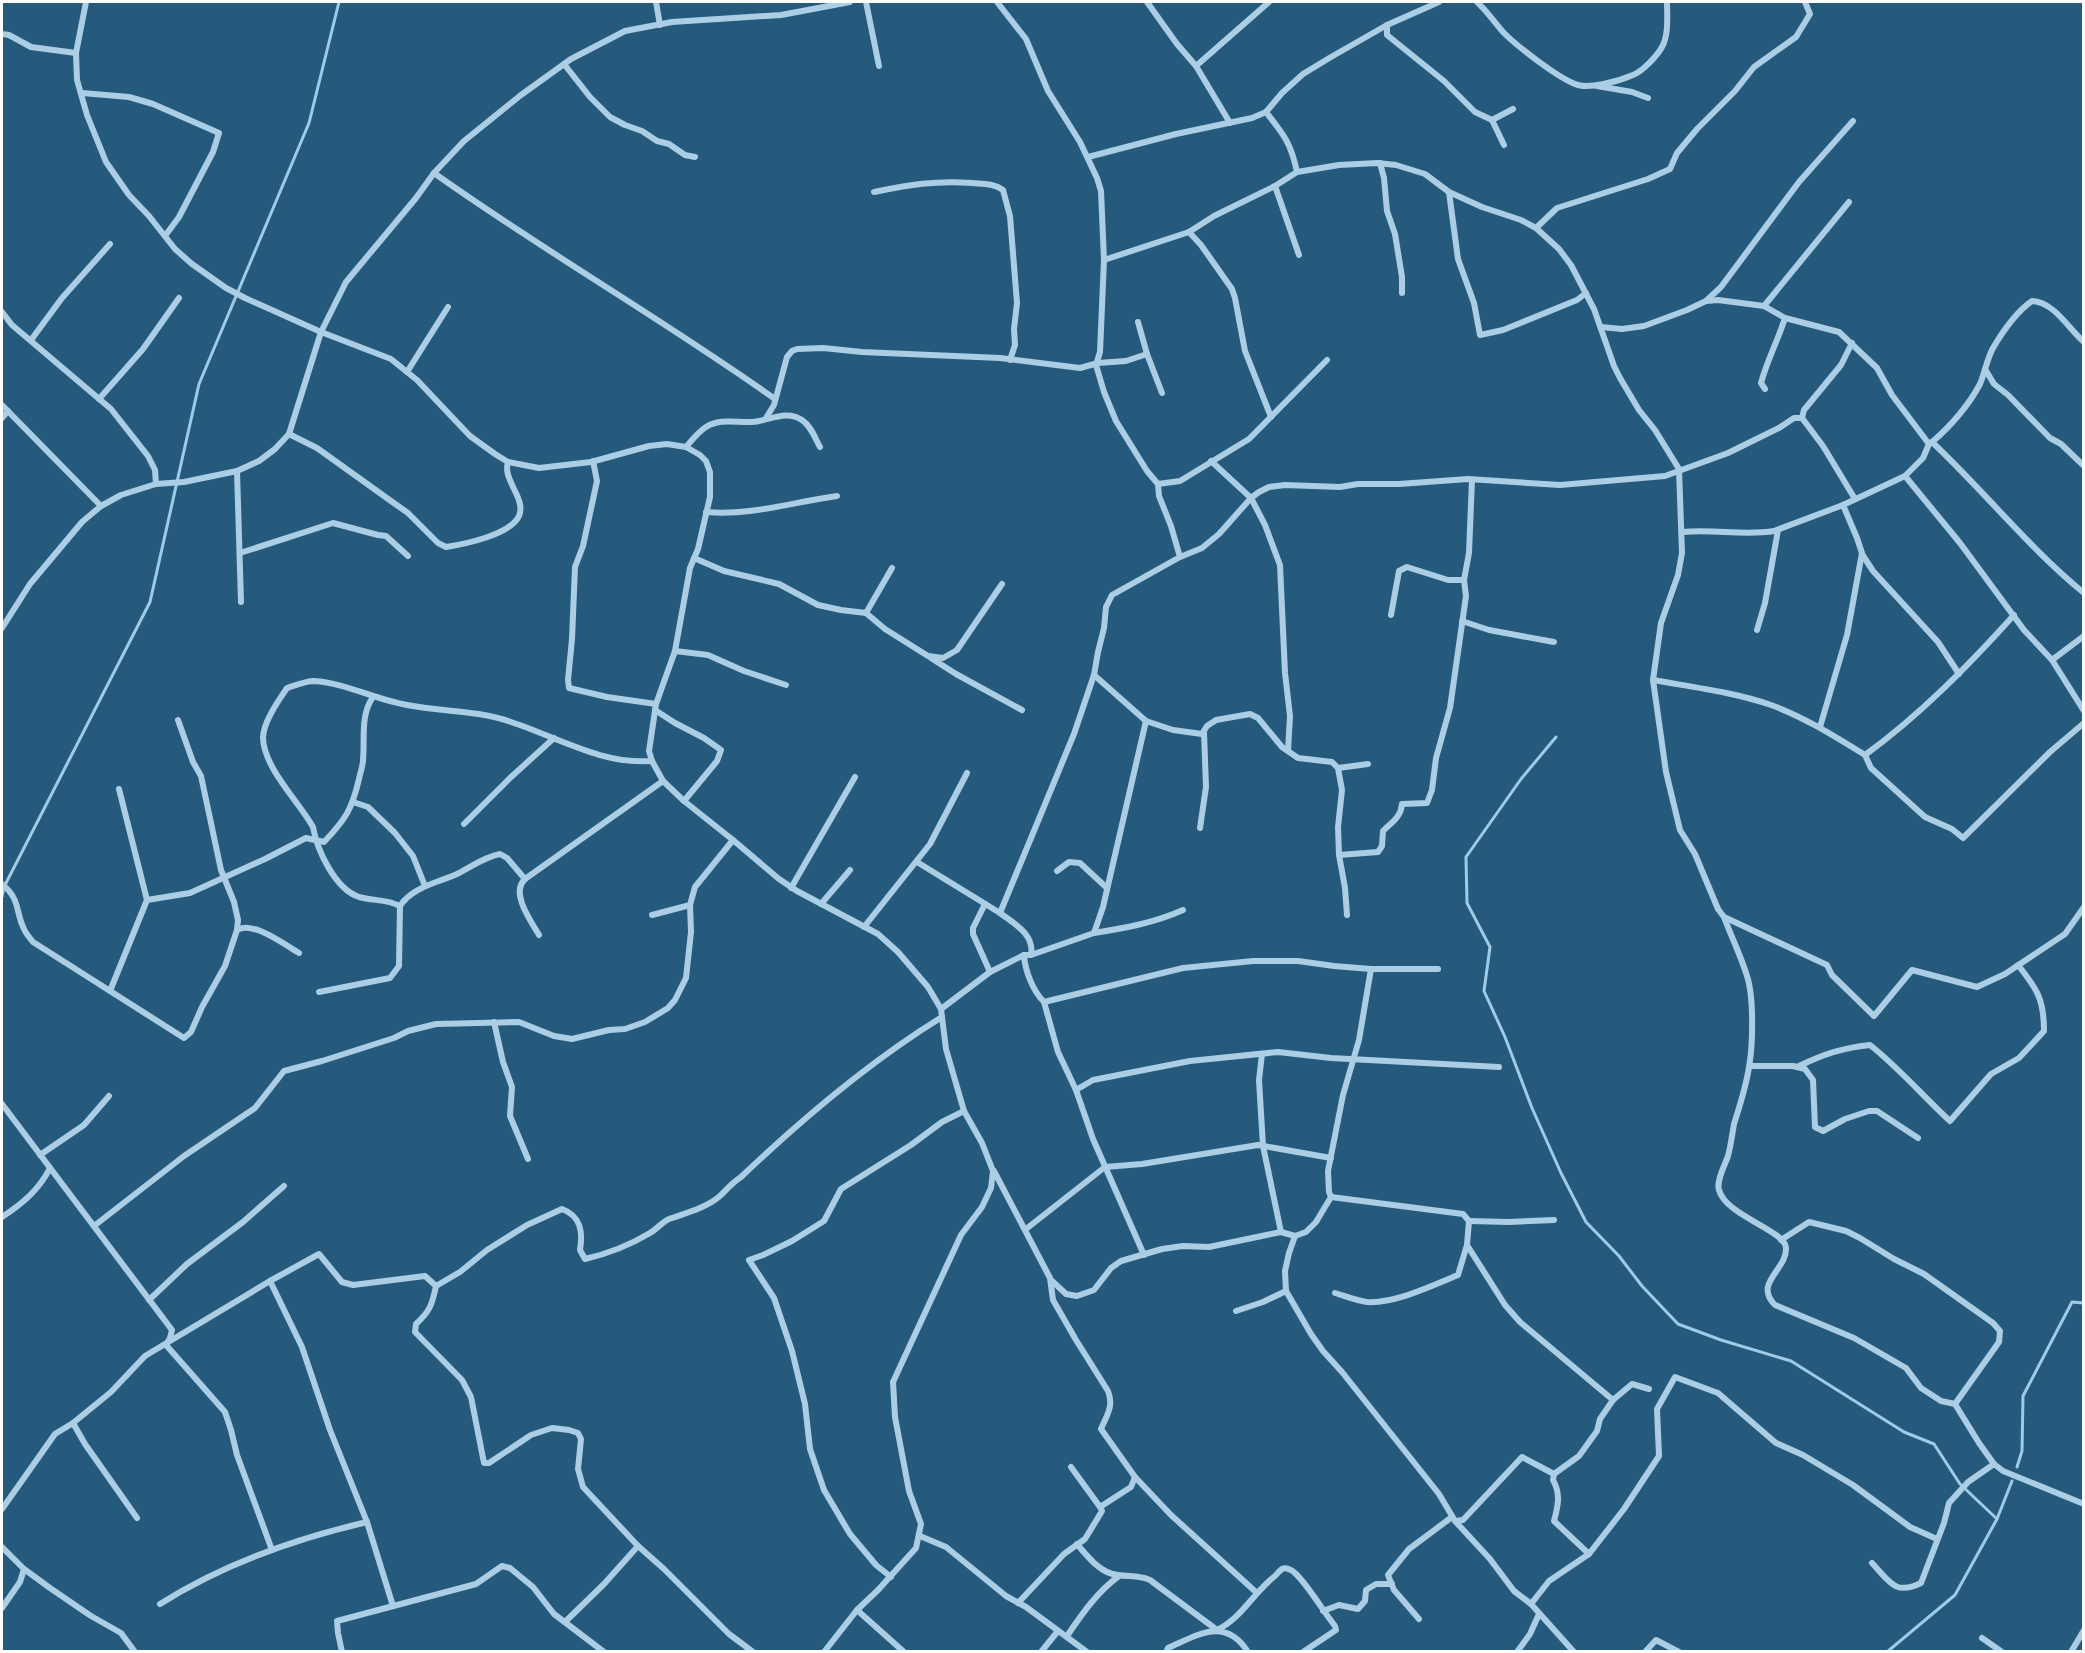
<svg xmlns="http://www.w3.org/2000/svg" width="2085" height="1653" font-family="'Golos Text',sans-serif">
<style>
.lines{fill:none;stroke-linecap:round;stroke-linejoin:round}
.stream{stroke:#9fcbe6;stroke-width:3}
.minor{stroke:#abcee5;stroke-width:6}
</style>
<rect width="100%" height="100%" fill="#265a7d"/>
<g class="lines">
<g class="stream">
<polyline points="1556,737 1521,779 1466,857 1467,903 1490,947 1484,991 1505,1037 1532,1108 1561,1173 1586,1222 1619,1256 1642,1286 1678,1324 1721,1340 1791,1361 1904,1432 1934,1444 1960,1484 1997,1519"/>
<polyline points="2,897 4,887 150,602 199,384 309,123 339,2"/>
<polyline points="2017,1467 2022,1451 2023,1396 2072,1302 2084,1303"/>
<polyline points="1887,1652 1955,1595 1997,1519 2012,1481"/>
</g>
<g class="minor">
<polyline points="86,2 76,53 77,80 87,115 106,162 129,195 149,216 175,249 192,264 226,288 245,298 321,332 391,359 417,380 470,436 495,454 508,462 539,468 591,462 649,446 667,444 686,447 700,455 706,461 710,472 710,497 698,549 690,568 675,651 656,704 649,751 652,761 663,781 684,801 733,840 779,879 797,891 878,934 898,952 928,987 941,1009 946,1049 964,1111 982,1143 993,1171 991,1188 982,1207 961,1235 893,1382 895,1417 909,1491 921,1524 916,1548 878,1590 857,1610 824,1652"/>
<polyline points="656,2 660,25"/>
<polyline points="866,2 879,66"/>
<polyline points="997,2 1026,39 1048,91 1080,142 1097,178 1101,191 1104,260 1100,352 1096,365"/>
<polyline points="1147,2 1177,44 1196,66 1230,123"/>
<path d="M 1477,2 C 1487,11 1495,23 1504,33 C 1518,47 1557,77 1575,84 C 1588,90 1619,81 1633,75 C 1643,71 1657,56 1662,47 C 1669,35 1667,15 1667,2"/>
<polyline points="1387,25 1387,35 1444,81 1475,112 1492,120 1513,109"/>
<polyline points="2,34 9,35 31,47 76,53"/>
<polyline points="564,64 590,97 610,117 625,125 642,131 657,141 669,144 685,155 695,157"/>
<polyline points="1196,66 1269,2"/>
<polyline points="1597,86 1632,92 1648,98"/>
<polyline points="82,93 129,97 153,104 219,133 213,152 179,217 165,236"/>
<path d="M 1266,112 C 1284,135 1291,143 1297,172"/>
<polyline points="1492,120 1504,145"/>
<polyline points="1088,157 1176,134 1252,118 1266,112 1282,93 1303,74 1331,57 1387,25 1439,2"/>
<polyline points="1380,163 1384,178 1387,211 1395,234 1402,277 1402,293"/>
<path d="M 434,173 C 545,252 664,320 775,399"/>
<polyline points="1275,186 1299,255"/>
<path d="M 874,192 C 908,185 936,180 972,183 C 983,184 993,183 1003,190 L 1010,216 L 1017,303 L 1014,329 L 1015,345 L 1010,360"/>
<polyline points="1449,192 1458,259 1474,303 1480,335 1503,330 1577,300 1586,293"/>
<polyline points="1536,228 1557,208 1648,179 1670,169 1677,153 1697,129 1735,91 1754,67 1796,37 1810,14 1805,2"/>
<polyline points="1189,232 1201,245 1232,289 1235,298 1245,351 1271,417"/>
<path d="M 1104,260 L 1189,232 L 1214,216 L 1275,186 L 1297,172 L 1339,165 L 1377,163 L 1396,165 L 1425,174 L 1449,192 L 1482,207 L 1521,220 L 1536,228 L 1559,249 L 1571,265 L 1594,309 L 1614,366 L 1620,378 L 1639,410 L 1655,430 L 1679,469 L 1682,553 L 1678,575 L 1661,623 L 1653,680 L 1666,772 L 1680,830 L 1695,854 L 1718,909 L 1724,917 C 1731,936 1741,956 1747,976 C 1754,997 1753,1045 1749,1067 C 1746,1087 1740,1105 1734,1124 C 1732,1135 1731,1145 1728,1156 C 1725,1165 1716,1181 1719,1190 C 1726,1216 1785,1230 1786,1248 C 1787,1270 1753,1283 1775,1305 L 1854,1338 L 1906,1368 L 1921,1388 L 1941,1401 L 1955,1404 L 1979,1443 L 1994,1464 L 2003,1471 L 2084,1504"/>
<polyline points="1707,300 1721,287 1799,182 1853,121"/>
<polyline points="1764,306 1849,202"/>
<polyline points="2,312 12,325 111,409 148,456 155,470 156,484"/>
<polyline points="1138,322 1147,354 1162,393"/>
<path d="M 1601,327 L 1622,329 L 1644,326 L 1687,310 L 1706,301 L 1718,300 L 1764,306 L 1785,318 L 1839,332 L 1877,368 L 1892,395 L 1929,444 L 1932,442 C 1984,491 2028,547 2084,593"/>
<polyline points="31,340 62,298 110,244"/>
<polyline points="1096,365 1104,392 1116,421 1147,471 1158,484 1159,496 1171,526 1180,557"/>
<polyline points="1985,369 1994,384 2008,395 2050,438 2061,444 2084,466"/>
<polyline points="407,372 448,307"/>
<path d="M 1765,389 L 1761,383 C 1767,361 1778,340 1785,318"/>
<polyline points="99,399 143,349 179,298"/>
<polyline points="2,405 101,506"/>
<polyline points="2,418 8,411"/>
<polyline points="766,418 774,405 787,357 792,351 797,349 823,348 862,352 1000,358 1080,368 1098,363 1126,361 1147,354"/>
<polyline points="1802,418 1804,410 1841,365 1852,343"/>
<path d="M 289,434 L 317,448 L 391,501 L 408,513 L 438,543 L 446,547 C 465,544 510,535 519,516 C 523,507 518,497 514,489 C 510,480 505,472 508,462"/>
<path d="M 1932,442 C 1950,427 1969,405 1980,384 C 1985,372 1987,359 1993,348 C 2003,331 2016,312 2032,301 C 2054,302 2068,328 2084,342"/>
<path d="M 686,447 C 692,440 698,432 706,427 C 720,418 737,423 752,422 C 769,421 786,409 802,420 C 811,426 815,438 820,447"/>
<polyline points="593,461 597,481 583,546 575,567 572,639 568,680 569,688 607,697 656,704"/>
<polyline points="1211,461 1251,498 1265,525 1280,565 1285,673 1290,716 1288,751"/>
<polyline points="237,471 241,602"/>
<polyline points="1905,476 1960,543 2024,630 2052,660 2084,711"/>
<polyline points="1158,484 1180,481 1249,439 1327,360"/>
<polyline points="1843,505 1905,476 1923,458 1929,444"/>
<path d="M 706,512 C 751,516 793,502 837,496"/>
<path d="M 1683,532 C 1714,529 1745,536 1774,531 L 1843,505 L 1857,538 L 1862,553 L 1847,635 L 1820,727"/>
<polyline points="240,553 333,523 378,535 386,536 408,556"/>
<polyline points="1862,554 1873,571 1938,642 1959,674"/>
<polyline points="694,558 724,571 779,584 818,605 841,610 866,613 885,629 928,656 943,658 957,650 1002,584"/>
<polyline points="866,613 892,568"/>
<polyline points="1391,615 1399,571 1407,567 1448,580 1464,580"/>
<polyline points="1462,621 1489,630 1554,642"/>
<polyline points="2,628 30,584 82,522 101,506 121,495 156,484 184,482 237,471 259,461 275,449 289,434 321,332 346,282 416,198 434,173 464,141 521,95 571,59 625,31 672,22 781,15 850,2"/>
<polyline points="1757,630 1765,603 1778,530"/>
<polyline points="675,651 708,655 744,671 786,685"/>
<polyline points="931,658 956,674 1022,710"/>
<polyline points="2052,660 2084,636"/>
<polyline points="1094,675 1146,721 1173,730 1202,734 1207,726 1216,720 1250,714 1258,718 1282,747 1298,758 1332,762 1338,768 1342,790 1338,827 1339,855 1345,888 1347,915"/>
<path d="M 1653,680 C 1692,687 1733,692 1771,705 C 1804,717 1834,736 1865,755 C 1920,715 1968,666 2014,615"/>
<polyline points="655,710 675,723 704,738 721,750 717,761 684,801"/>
<polyline points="1865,755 1871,768 1925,817 1952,829 1963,838 2050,752 2084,723"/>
<polyline points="1338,768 1368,764"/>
<polyline points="119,789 147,900"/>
<polyline points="353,802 368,807 395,833 413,856 425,886"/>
<polyline points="464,824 510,778 554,738"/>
<polyline points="1200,828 1206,787 1204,732"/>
<path d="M 1339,855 L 1378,852 L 1382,846 L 1383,831 C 1392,822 1401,817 1402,804 L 1427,803 L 1432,790 L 1436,758 L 1450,708 L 1466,596 L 1464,580 L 1469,553 L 1472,480"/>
<polyline points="917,862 1000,913"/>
<polyline points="1057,871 1069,862 1080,863 1107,888"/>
<path d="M 525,879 C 510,893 531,921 539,935"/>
<path d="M 2,884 C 21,900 15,911 24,929 C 26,934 30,938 33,942 L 184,1038 L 191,1032 L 202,1007 L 225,966 L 237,930 L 238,920 L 234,902 L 221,870 L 201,776 L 193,762 L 178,720"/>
<polyline points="791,888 855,777"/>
<polyline points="821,904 850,870"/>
<polyline points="985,904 973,928 973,934 990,972"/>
<path d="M 400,906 C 387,899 373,901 359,897 C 335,889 317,850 313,827 C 299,802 264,768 263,738 C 263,722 279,700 287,688 C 296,685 306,681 314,681 C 346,683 376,700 407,705 C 442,712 478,710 511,722 C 557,737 602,765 652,761"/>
<polyline points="652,915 690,905"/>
<polyline points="1724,917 1827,965 1832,975 1874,1016 1912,970 1977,987 2005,974 2065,934 2084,907"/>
<polyline points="864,927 930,844 967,773"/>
<path d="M 237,930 C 252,920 285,945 299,953"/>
<path d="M 1094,933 C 1125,928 1154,923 1183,910"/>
<path d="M 1024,955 C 1025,971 1033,991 1044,1002 L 1183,968 L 1253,961 L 1298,961 L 1334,966 L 1371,969 L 1438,969"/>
<polyline points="1031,955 1094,933 1103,907 1146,721"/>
<path d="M 110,991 L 147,900 L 190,893 L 265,859 L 306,838 L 324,842 C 346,819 352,809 359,779 C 360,773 363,766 363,760 C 365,740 360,715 373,697"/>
<path d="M 319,992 L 390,978 L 399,966 L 400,906 C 412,887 437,883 457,874 C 471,867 484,857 500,854 L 507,858 L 525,879 L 663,781"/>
<polyline points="1044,1002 1058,1052 1076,1090 1093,1139 1144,1255"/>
<path d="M 941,1009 L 990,972 L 1024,955 L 1031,955 C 1035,935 1015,924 1000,913 L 1074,734 L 1094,675 L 1098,652 L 1104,628 L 1106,607 L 1112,595 L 1180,557 L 1202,548 L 1219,534 L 1251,498 L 1259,492 L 1269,487 L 1285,485 L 1340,487 L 1358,484 L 1399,484 L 1468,479 L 1560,485 L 1665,476 L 1728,453 L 1779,428 L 1794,418 L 1802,418 L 1823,446 L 1855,499"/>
<polyline points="494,1022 503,1062 512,1087 510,1116 528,1159"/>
<polyline points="1262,1054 1259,1080 1263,1146 1281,1232"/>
<polyline points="1750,1066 1793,1066 1805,1069 1813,1080 1815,1127 1823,1131 1845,1119 1869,1111 1877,1111 1918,1138"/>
<path d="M 1799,1066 C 1824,1054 1842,1048 1870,1045 C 1899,1068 1923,1096 1950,1121 L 1991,1074 L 2019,1058 L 2044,1031 C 2044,999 2037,989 2018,965"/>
<polyline points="1076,1090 1093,1080 1190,1061 1278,1052 1331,1058 1499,1067"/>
<polyline points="2,1104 172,1330 170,1338 166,1345 225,1412 231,1430 237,1455 272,1550"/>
<polyline points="40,1155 84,1125 109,1096"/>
<path d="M 994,1171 L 1050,1278 L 1053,1300 L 1076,1340 L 1108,1391 C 1114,1406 1107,1415 1101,1429 L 1135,1477"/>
<polyline points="1331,1197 1463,1214 1469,1221 1467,1245 1505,1305 1520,1322 1613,1400"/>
<polyline points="1331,1197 1329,1192 1328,1171 1343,1095 1359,1040 1371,969"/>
<path d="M 2,1217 C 22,1204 39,1190 50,1168"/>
<polyline points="1469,1221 1509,1222 1554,1220"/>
<polyline points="94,1226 184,1156 255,1108 284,1071 322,1061 394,1038 408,1031 436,1024 519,1022 554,1036 572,1039 609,1030 625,1029 645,1022 668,1008 675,1000 686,978 691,932 690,905 695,887 733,840"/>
<polyline points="1026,1229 1105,1167 1142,1164 1258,1145 1331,1158"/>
<path d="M 1295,1236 L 1289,1253 L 1285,1271 L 1286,1291 L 1311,1334 L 1323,1351 L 1342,1372 L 1439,1494 L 1455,1521 L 1490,1559 L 1514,1591 L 1531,1604 L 1549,1581 L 1589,1554 L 1554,1521 C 1558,1506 1561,1494 1553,1480 L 1554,1474 L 1579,1456 L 1597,1431 L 1600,1419 L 1613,1400 L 1632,1384 L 1649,1389"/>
<polyline points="1781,1240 1809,1222 1846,1231 1860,1238 1894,1259 1924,1274 1993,1323 2000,1331 1999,1342 1955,1404"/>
<polyline points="1051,1280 1066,1294 1077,1296 1094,1290 1111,1268 1121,1261 1162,1249 1183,1246 1209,1247 1281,1232 1295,1236 1306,1232 1316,1222 1331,1197"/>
<polyline points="270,1281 302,1347 330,1430 367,1522 393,1606"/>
<path d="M 436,1286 L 460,1272 L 487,1250 L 527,1225 L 562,1209 C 581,1216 583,1232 580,1250 L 585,1259 C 607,1254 630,1245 650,1233 C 657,1229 662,1222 669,1219 C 686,1213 706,1208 720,1196 C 727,1189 732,1183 741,1177 C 803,1118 869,1062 942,1017"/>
<path d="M 1335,1293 C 1345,1296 1357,1301 1367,1302 C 1394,1304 1434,1285 1458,1275 L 1467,1245"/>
<polyline points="149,1300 187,1264 243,1222 284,1186"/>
<polyline points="1236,1311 1263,1302 1286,1291"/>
<polyline points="1071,1467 1100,1507"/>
<polyline points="2,1509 55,1434 73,1423"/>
<path d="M 137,1518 L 85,1444 L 73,1423 L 111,1392 L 145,1356 L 270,1281 L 319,1254 L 342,1282 L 353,1285 L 425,1276 L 436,1286 C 432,1305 430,1311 416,1324 L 415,1332 L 462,1380 L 471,1397 L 484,1463 L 489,1463 L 531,1435 L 552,1428 L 569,1430 L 578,1433 L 581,1439 L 578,1469 L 583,1487 L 638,1546 L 664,1569 L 729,1634 L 753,1652"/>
<polyline points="1455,1521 1463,1520 1522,1457 1554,1474"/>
<polyline points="920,1536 946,1547 1006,1596 1026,1607 1087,1652"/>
<path d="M 1077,1544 C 1087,1556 1101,1574 1118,1575 C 1130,1577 1138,1575 1150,1580 L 1217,1630 C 1242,1618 1253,1593 1275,1576 C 1277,1574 1279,1571 1282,1569 C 1286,1567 1292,1570 1295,1573 C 1308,1585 1323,1611 1335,1626 L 1336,1630 L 1303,1652"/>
<polyline points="2,1547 24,1569 50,1588 91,1616 121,1633 135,1652"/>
<polyline points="1589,1554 1624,1509 1659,1456 1657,1409 1675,1377 1718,1393 1776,1443 1803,1455 1853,1485 1910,1527 1937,1539"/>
<path d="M 1872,1563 C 1889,1581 1895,1596 1921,1583 L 1944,1523 L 1949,1503 L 1968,1482 L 1994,1464"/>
<polyline points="891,1577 876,1565 850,1534 824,1490 810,1449 805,1404 792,1351 774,1298 749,1260 763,1255 792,1241 824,1221 841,1189 911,1145 942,1122 964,1111"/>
<polyline points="1018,1603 1064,1554 1085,1539 1102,1511 1100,1507 1131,1487 1135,1477 1171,1515 1257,1593"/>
<path d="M 160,1604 C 223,1564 294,1539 367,1522"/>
<polyline points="1531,1604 1574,1652"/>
<polyline points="2,1608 20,1582 24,1569"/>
<polyline points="857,1610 904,1652"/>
<polyline points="1323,1611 1339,1605 1358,1609 1365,1601 1366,1590 1376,1584 1392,1584"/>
<polyline points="1419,1619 1394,1590 1388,1575 1409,1549 1452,1517"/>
<polyline points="566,1621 604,1584 638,1546"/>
<path d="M 1067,1636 C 1082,1614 1097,1592 1119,1576"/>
<polyline points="1982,1638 2002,1652"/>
<polyline points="342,1652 338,1633 337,1621 476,1584 502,1566 510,1568 533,1587 554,1614 604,1652"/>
<polyline points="1041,1652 1058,1631"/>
<path d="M 1166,1652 L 1168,1648 C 1198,1635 1225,1616 1248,1652"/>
<polyline points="1517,1652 1530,1634 1539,1614"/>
<polyline points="1645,1652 1656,1640 1679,1652"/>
<polyline points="2071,1652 2084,1630"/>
</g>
</g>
<rect width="2085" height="1653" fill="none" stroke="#ffffff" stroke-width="6"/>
</svg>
